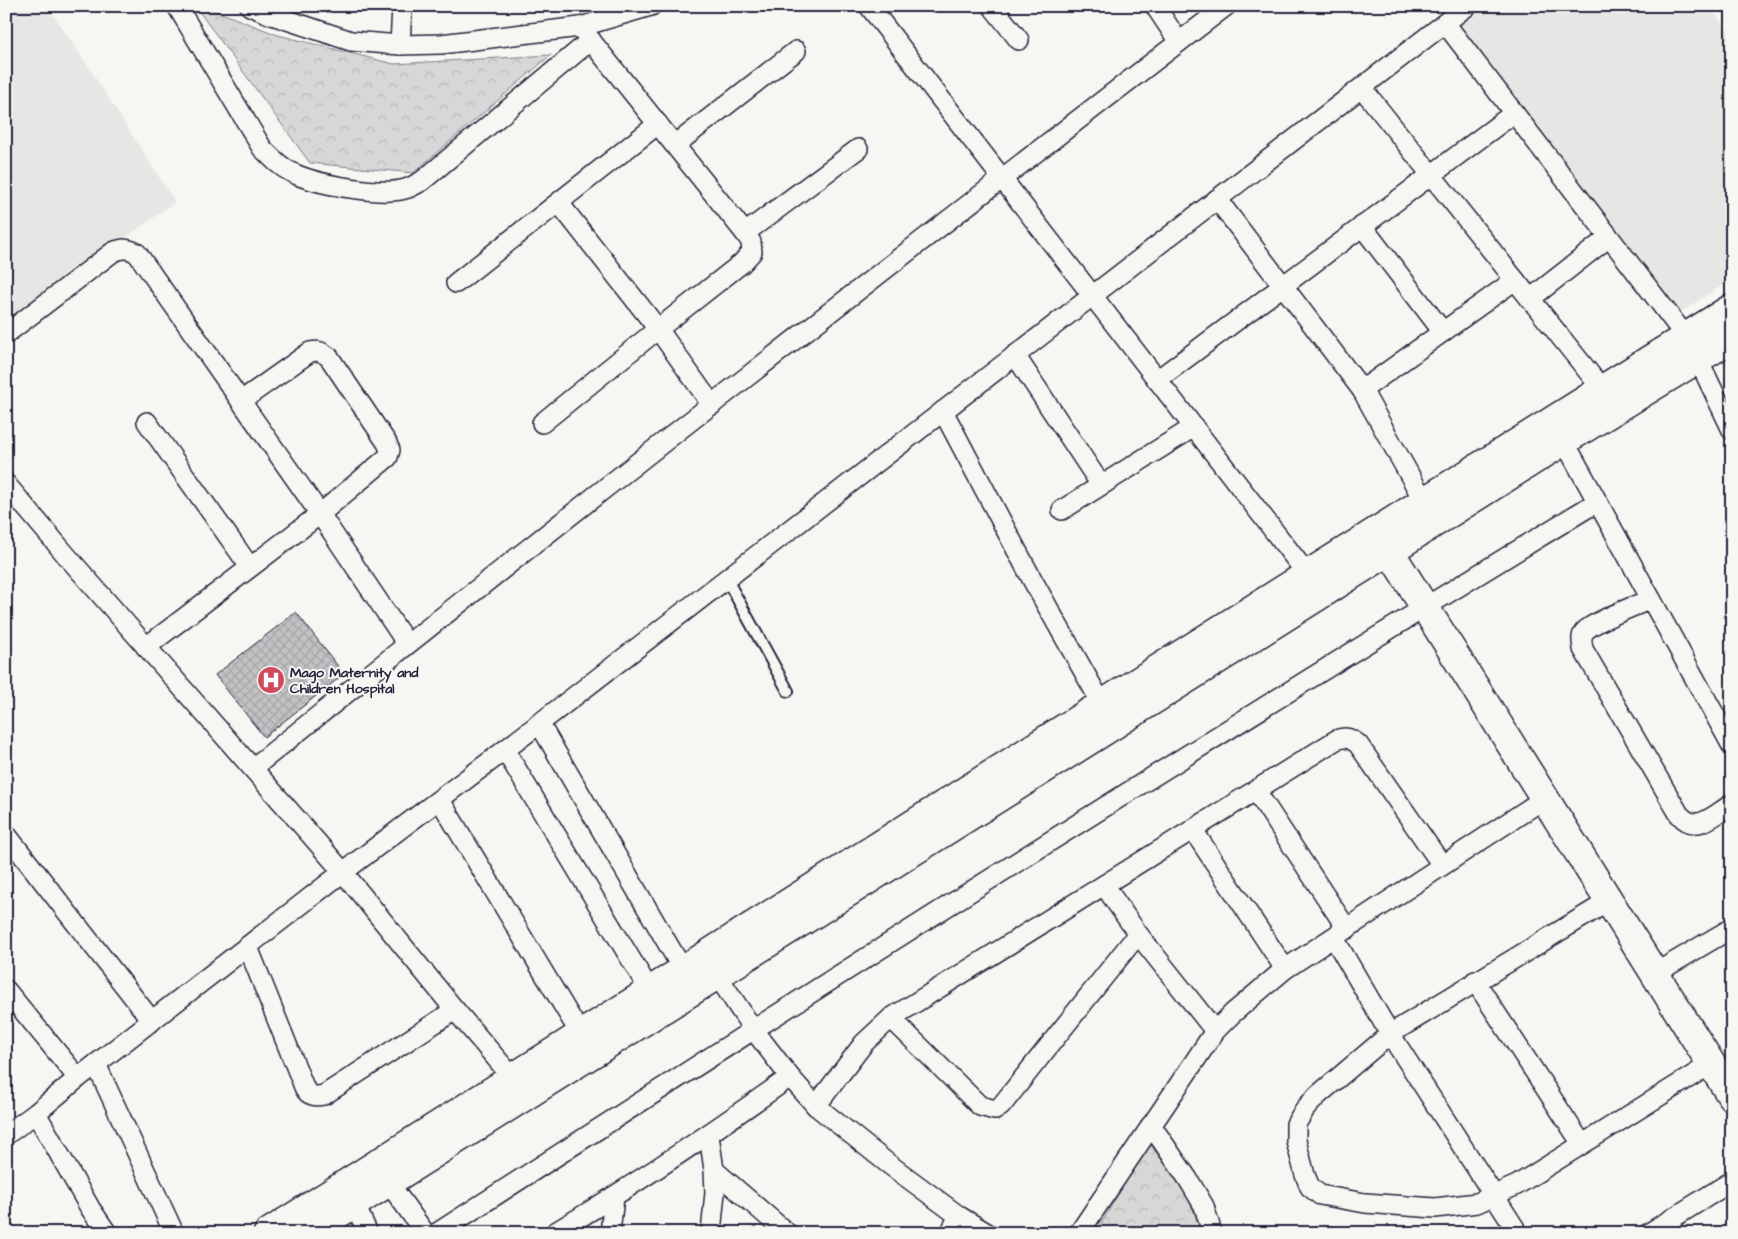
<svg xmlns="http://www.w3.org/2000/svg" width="1738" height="1239" font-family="'Architects Daughter',sans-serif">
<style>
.built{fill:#e6e6e4}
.forest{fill:url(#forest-crowns);stroke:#7c7c89}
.building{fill:url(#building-cross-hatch);stroke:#22223b}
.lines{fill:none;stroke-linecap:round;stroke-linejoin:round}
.lane-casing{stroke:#22223b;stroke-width:14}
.street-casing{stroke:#22223b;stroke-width:22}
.secondary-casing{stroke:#22223b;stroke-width:31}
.primary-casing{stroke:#22223b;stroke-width:31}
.lane{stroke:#f6f6f2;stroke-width:10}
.street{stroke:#f6f6f2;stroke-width:19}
.secondary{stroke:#f6f6f2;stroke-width:28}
.primary{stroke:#f6f6f2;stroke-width:28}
.labels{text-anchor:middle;stroke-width:4;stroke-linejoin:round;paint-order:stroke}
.poi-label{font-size:14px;font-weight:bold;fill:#22223b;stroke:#f6f6f2;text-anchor:start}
</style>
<defs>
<pattern id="forest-crowns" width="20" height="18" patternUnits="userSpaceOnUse" patternTransform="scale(1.25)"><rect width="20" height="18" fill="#d7d7d7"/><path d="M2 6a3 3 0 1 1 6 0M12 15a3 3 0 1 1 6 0" fill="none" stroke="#b8b8b9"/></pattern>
<pattern id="building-cross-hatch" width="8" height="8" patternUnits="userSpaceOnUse" patternTransform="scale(1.25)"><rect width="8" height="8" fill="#c2c2c4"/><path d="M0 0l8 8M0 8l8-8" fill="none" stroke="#a6a6a9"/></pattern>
</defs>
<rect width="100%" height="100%" fill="#f6f6f2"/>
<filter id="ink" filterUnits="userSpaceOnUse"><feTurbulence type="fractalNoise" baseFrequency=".02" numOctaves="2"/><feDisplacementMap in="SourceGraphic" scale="10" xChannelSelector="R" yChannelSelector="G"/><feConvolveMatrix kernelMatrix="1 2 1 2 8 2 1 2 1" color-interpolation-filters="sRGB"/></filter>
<g filter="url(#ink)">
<g class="built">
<polygon points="6,6 47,6 88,66 175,202 6,324"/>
<polygon points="1485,6 1709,6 1732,36 1732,279 1678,314 1456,28"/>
</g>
<g class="forest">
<polygon points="195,6 203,6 278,35 394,64 551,55 413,173 310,163"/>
<polygon points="1149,1143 1187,1193 1202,1233 1095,1233"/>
</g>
<polygon class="building" points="296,612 344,674 264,737 215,675"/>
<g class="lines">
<g class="lane-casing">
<polyline id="lane" points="726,578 788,691"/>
</g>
<g class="street-casing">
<g id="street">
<path d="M 177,6 L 262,148 C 271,157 279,166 291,172 C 313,184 381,196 405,189 C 410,188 416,184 422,181 L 591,40"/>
<polyline points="250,6 269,14 351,41 400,45 441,44 580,27 651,6"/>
<polyline points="869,6 1314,583"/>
<polyline points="992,6 1019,40"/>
<polyline points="1155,6 1179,42"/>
<polyline points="1445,23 1686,337"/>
<polyline points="400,45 402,6"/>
<polyline points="1362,88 1602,389"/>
<polyline points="675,145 796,51"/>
<polyline points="1217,199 1362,390 1424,501"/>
<polyline points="559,203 658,329 712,405"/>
<polyline points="1362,226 1443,332"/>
<polyline points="745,233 858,149"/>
<polyline points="456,283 658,124"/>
<polyline points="1530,299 1609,237"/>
<path d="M 6,334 L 113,252 C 123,248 128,248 137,253 L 320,514 L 407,644"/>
<polyline points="1015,355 1101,485"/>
<polyline points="1698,359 1732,430"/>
<polyline points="1157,380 1514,113"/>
<polyline points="1362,390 1515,280"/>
<polyline points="943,411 1033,581 1102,704"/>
<polyline points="147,422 250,567"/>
<polyline points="542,423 658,329 742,263 752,252 751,242 745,233 580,27"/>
<polyline points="1558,433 1564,441 1732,746"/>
<polyline points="6,484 66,555 343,872 455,1010 519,1085"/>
<polyline points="1062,510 1194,427"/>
<path d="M 1651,599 C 1637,605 1595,621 1586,630 C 1580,635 1582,642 1583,649 L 1679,814 C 1696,835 1714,815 1732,804"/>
<path d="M 146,647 L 320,514 L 388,457 L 390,450 L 387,443 L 329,357 C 322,352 319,350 310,352 L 241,401"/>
<polyline points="539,723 683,970"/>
<polyline points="505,750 650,991"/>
<path d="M 253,768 C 574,510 899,257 1226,6"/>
<polyline points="1256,791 1347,929"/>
<polyline points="440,800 581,1035"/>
<polyline points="1193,830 1285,969"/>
<polyline points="6,834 152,1021"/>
<polyline points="1104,885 1138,934 1215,1031"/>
<polyline points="1609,901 1390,1034 1318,1095 1305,1109 1296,1124 1296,1141 1305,1175 1310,1187 1320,1195 1365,1203 1435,1208 1477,1203 1517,1185 1711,1064"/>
<polyline points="1334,938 1390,1034 1518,1233"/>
<path d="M 248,947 L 304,1087 C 308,1096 314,1097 324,1095 L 455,1010"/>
<polyline points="711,966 753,1029 790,1077 816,1106 886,1162 959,1216 987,1233"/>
<polyline points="1654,974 1732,928"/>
<polyline points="1475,981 1582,1144"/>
<polyline points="6,990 78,1078"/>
<polyline points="891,1018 980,1106 995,1110 1001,1106 1138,934"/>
<polyline points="96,1064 174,1233"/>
<path d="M 816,1106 L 864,1043 L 891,1018 L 1336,740 C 1345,736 1350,738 1358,744 L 1442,865"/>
<polyline points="36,1113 90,1208 107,1233"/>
<polyline points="1151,1125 1188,1179 1204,1206 1212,1233"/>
<polyline points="6,1135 36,1113 78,1078 343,872 505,750 1467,6"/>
<polyline points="709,1135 714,1170 715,1192 711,1233"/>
<polyline points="714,1170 787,1233"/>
<polyline points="388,1182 425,1233"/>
<polyline points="354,1203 368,1233"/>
<path d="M 437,1233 C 821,985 1207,739 1597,502"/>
<path d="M 554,1233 C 635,1185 713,1132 790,1077"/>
<polyline points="610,1233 614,1197"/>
<polyline points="950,1233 959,1216"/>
<polyline points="1079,1233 1215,1031 1233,1013 1285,969 1545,798"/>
<polyline points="1649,1233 1732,1181"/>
</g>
</g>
<g class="secondary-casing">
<polyline id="secondary" points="1377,531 1732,1097"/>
</g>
<g class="primary-casing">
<g id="primary">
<polyline points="268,1233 1235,620 1732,308"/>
<polyline points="308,1233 1564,441 1732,338"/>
</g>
</g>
<use href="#lane" class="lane"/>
<use href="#street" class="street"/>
<use href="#secondary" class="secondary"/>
<use href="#primary" class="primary"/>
</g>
</g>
<defs>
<g id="hospital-disc" transform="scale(1.4375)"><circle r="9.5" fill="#d1495b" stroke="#f6f6f2"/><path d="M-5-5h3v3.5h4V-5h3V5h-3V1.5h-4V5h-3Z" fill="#fff"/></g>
</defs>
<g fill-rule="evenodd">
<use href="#hospital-disc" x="271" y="680"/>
</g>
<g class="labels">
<g class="poi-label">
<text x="290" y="677">Mago Maternity and<tspan x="290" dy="16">Children Hospital</tspan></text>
</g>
</g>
<rect width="1738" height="1239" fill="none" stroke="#f6f6f2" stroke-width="25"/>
<rect x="12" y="12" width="1713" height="1214" fill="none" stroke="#22223b" stroke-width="2" filter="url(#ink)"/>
</svg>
